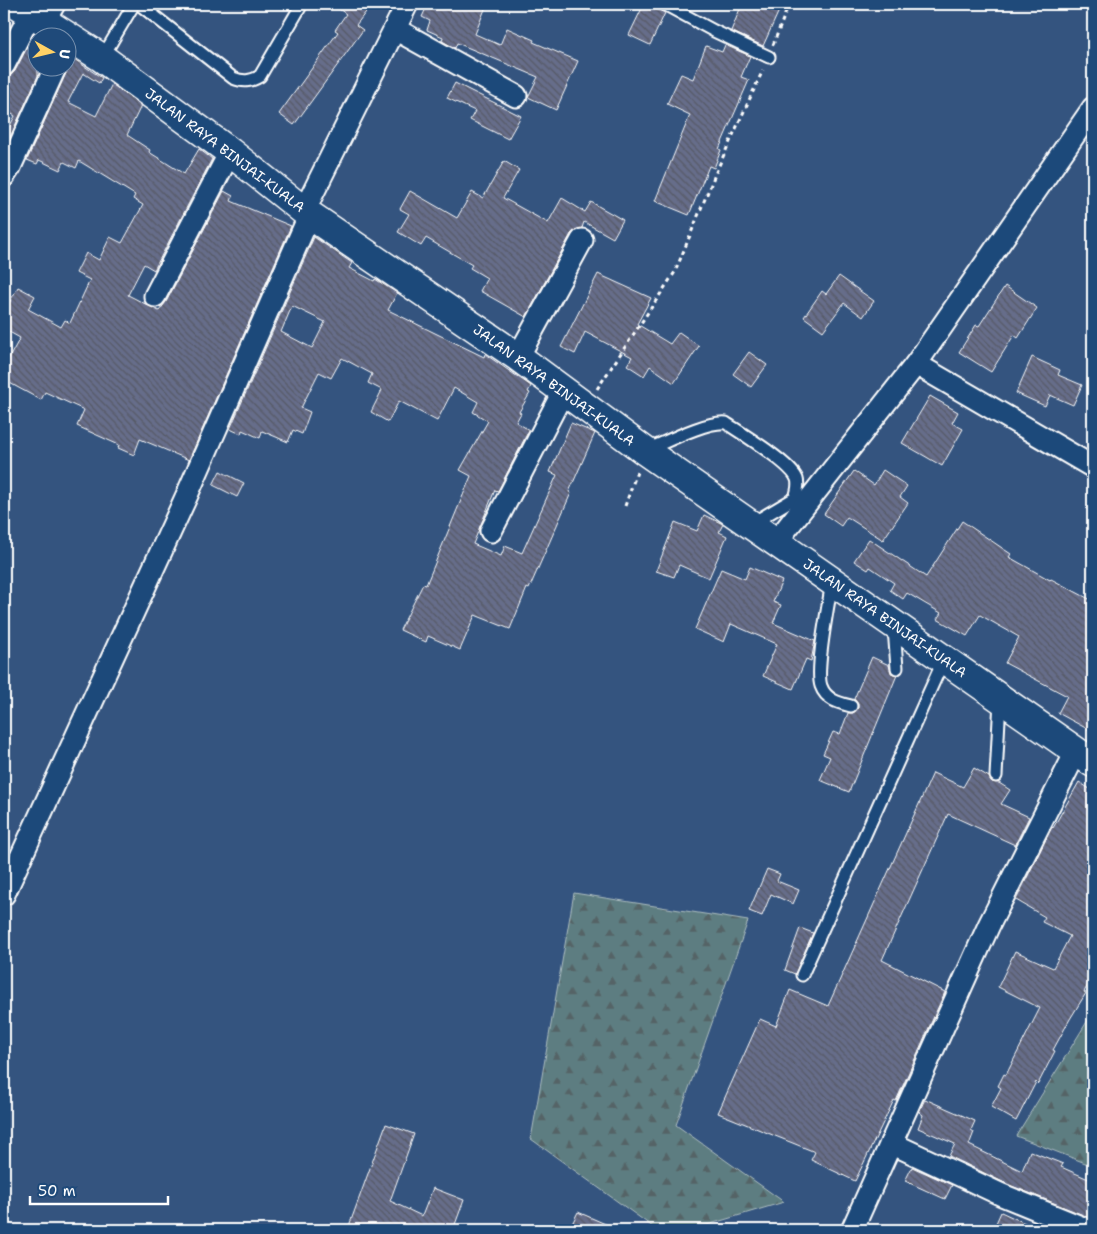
<svg xmlns="http://www.w3.org/2000/svg" width="1097" height="1234" font-family="'Shantell Sans',sans-serif">
<style>
.forest{fill:url(#forest-firs);stroke:#aebec0}
.building{fill:url(#building-back-hatch);stroke:#fff;fill-rule:evenodd}
.lines{fill:none;stroke-linecap:round;stroke-linejoin:round}
.lane-casing{stroke:#fff;stroke-width:15}
.street-casing{stroke:#fff;stroke-width:25}
.secondary-casing{stroke:#fff;stroke-width:31}
.path{stroke:#fff;stroke-width:3;stroke-dasharray:4 4;stroke-linecap:butt}
.lane{stroke:#1f4a7a;stroke-width:11}
.street{stroke:#1f4a7a;stroke-width:21}
.secondary{stroke:#1f4a7a;stroke-width:28}
.labels{text-anchor:middle;stroke-width:4;stroke-linejoin:round;paint-order:stroke}
.street-label{font-size:14px;fill:#fff;stroke:#1f4a7a}
</style>
<defs>
<pattern id="forest-firs" width="22" height="20" patternUnits="userSpaceOnUse" patternTransform="scale(1.25)"><rect width="22" height="20" fill="#5d7d81"/><path d="M5 1l3.5 6h-7zM16 11l3.5 6h-7z" fill="#546466"/></pattern>
<pattern id="building-back-hatch" width="6" height="6" patternUnits="userSpaceOnUse" patternTransform="scale(1.25)"><rect width="6" height="6" fill="#666d8a"/><path d="M-1 5l2 2M0 0l6 6M5-1l2 2" fill="none" stroke="#565965"/></pattern>
</defs>
<rect width="100%" height="100%" fill="#34547f"/>
<filter id="ink" filterUnits="userSpaceOnUse"><feTurbulence type="fractalNoise" baseFrequency=".02" numOctaves="2"/><feDisplacementMap in="SourceGraphic" scale="10" xChannelSelector="R" yChannelSelector="G"/><feConvolveMatrix kernelMatrix="1 2 1 2 8 2 1 2 1" color-interpolation-filters="sRGB"/></filter>
<g filter="url(#ink)">
<g class="forest">
<polygon points="574,893 748,921 676,1125 784,1202 690,1230 657,1230 531,1139"/>
<polygon points="1093,1012 1093,1166 1016,1136"/>
</g>
<g class="building">
<polygon points="332,4 372,4 356,25 363,30 294,125 279,114 338,32 335,30 346,14"/>
<polygon points="428,4 487,4 475,34 500,45 507,28 534,40 533,42 578,61 556,110 528,97 538,77 457,43 455,48 442,41 443,37 427,30 430,21 422,17"/>
<polygon points="644,4 665,13 650,45 629,35"/>
<polygon points="742,4 782,4 763,46 731,31"/>
<polygon points="34,34 38,36 38,76 5,148 4,137 15,116 4,109 4,77 10,76 15,71"/>
<polygon points="725,45 750,56 741,77 749,80 719,149 721,150 714,168 709,166 689,215 655,201 690,115 667,104 681,74 693,79 706,46 722,52"/>
<polygon points="71,57 102,78 99,83 83,73 68,102 96,116 112,84 141,106 127,135 150,150 149,152 184,174 199,149 212,159 154,270 144,264 128,295 159,311 166,302 224,191 233,196 231,201 291,226 189,460 140,439 134,455 118,448 119,445 77,426 84,410 45,392 41,400 4,380 4,367 20,338 4,329 4,312 18,287 35,296 28,309 61,327 65,320 70,323 90,280 76,273 86,253 99,260 110,237 122,243 143,205 133,199 135,195 79,161 76,168 64,162 60,170 39,160 37,164 27,160 66,73 68,64"/>
<polygon points="455,83 521,116 508,139 470,120 475,111 447,98"/>
<polygon points="504,161 519,170 503,198 548,223 562,198 585,212 591,202 623,220 613,238 584,222 582,228 575,230 571,234 526,317 480,291 487,278 470,268 472,265 426,238 421,246 398,232 409,214 400,209 410,191 457,218 472,192 483,198"/>
<path d="M 314,237 L 352,263 L 349,268 L 374,281 L 375,279 L 397,293 L 388,310 L 484,357 L 485,354 L 531,386 L 528,392 L 530,393 L 519,412 L 521,413 L 516,422 L 529,430 L 498,491 L 495,490 L 473,544 L 501,556 L 505,546 L 522,553 L 557,475 L 550,472 L 571,423 L 595,433 L 569,492 L 571,493 L 529,589 L 527,588 L 510,629 L 475,615 L 460,650 L 428,636 L 426,642 L 400,630 L 423,584 L 426,585 L 471,476 L 460,470 L 488,421 L 473,412 L 478,402 L 454,388 L 437,421 L 399,401 L 388,422 L 371,412 L 382,390 L 368,383 L 372,374 L 342,358 L 331,378 L 319,372 L 301,408 L 310,412 L 302,434 L 293,430 L 288,442 L 262,431 L 260,438 L 242,430 L 241,434 L 230,429 ZM 292,306 L 325,322 L 312,348 L 281,332 Z"/>
<polygon points="598,274 651,298 637,324 670,344 679,332 699,346 674,383 650,366 644,376 627,365 632,357 585,332 575,354 561,347"/>
<polygon points="839,276 874,301 863,317 844,303 823,331 804,317 822,291 826,294"/>
<polygon points="1005,286 1037,308 1018,338 1014,335 991,372 959,352 976,325 979,326"/>
<polygon points="749,352 767,365 751,387 733,374"/>
<polygon points="1032,357 1060,370 1058,375 1082,385 1073,405 1050,395 1045,406 1016,393"/>
<polygon points="930,396 958,412 952,423 963,429 942,466 902,443"/>
<polygon points="883,470 907,486 900,497 908,503 883,540 847,517 841,526 824,514 854,471 874,485"/>
<polygon points="220,471 244,483 237,497 213,485"/>
<polygon points="704,515 723,524 719,532 727,536 709,578 679,565 674,577 656,571 675,522 697,531"/>
<polygon points="962,521 1011,554 1009,557 1050,580 1051,579 1093,601 1093,732 1058,713 1067,696 1005,663 1019,637 980,615 967,636 937,619 941,613 907,593 903,599 890,590 894,583 870,567 868,570 854,561 869,539 926,577"/>
<polygon points="750,567 782,581 773,602 781,605 773,623 815,641 811,661 806,659 793,689 763,676 777,644 731,624 724,642 695,629 721,569 745,579"/>
<polygon points="872,657 889,665 891,673 897,675 849,792 820,780 830,757 823,754 833,732 840,734 848,713 853,713 858,708 858,704 854,699"/>
<polygon points="974,768 989,777 992,782 999,783 1010,790 1001,804 1029,817 1015,845 948,814 882,960 945,992 896,1101 894,1100 855,1181 811,1160 815,1152 718,1113 760,1019 776,1026 790,990 828,1006 933,773 963,787"/>
<polygon points="1079,782 1093,791 1093,976 1084,992 1086,993 1070,1019 1053,1050 1055,1051 1038,1084 1036,1082 1016,1121 991,1107 1001,1088 998,1086 1004,1074 1006,1075 1040,1008 998,987 1015,951 1053,968 1070,936 1042,922 1045,917 1016,900 1052,827 1053,828"/>
<polygon points="767,869 780,874 777,881 799,890 793,904 771,894 762,916 749,911"/>
<polygon points="800,928 813,933 795,974 785,970"/>
<polygon points="925,1099 975,1121 971,1130 974,1132 969,1145 1022,1171 1030,1151 1063,1164 1061,1167 1093,1181 1093,1219 1007,1184 949,1156 955,1144 918,1128 923,1115 919,1112"/>
<polygon points="386,1124 414,1134 390,1201 422,1216 433,1188 464,1200 453,1230 360,1230 349,1226"/>
<polygon points="912,1167 952,1185 945,1199 905,1181"/>
<polygon points="578,1212 619,1230 569,1230"/>
<polygon points="1001,1212 1040,1230 993,1230"/>
</g>
<g class="lines">
<g class="lane-casing">
<g id="lane">
<path d="M 139,4 L 233,78 C 243,82 250,82 260,76 L 302,4"/>
<polyline points="664,4 714,31 769,57"/>
<polyline points="48,24 60,4"/>
<polyline points="102,58 134,4"/>
<path d="M 647,450 C 666,442 706,421 726,423 C 741,433 791,463 797,479 C 799,485 797,492 795,498 L 751,524"/>
<path d="M 832,582 C 829,602 815,669 821,686 C 826,700 839,703 851,706"/>
<polyline points="894,628 897,668"/>
<polyline points="996,776 1000,700"/>
<polyline points="802,975 944,659"/>
</g>
</g>
<g class="street-casing">
<g id="street">
<polyline points="395,29 516,96"/>
<polyline points="4,65 31,13"/>
<polyline points="4,176 10,167 55,68"/>
<polyline points="304,211 407,4"/>
<polyline points="155,296 230,152"/>
<polyline points="518,357 582,240"/>
<polyline points="916,364 1093,467"/>
<polyline points="491,531 564,390"/>
<polyline points="776,542 916,364 1093,108"/>
<polyline points="4,894 187,495 310,214"/>
<polyline points="891,1143 1002,1195 1088,1230"/>
<polyline points="852,1230 989,925 1076,752"/>
</g>
</g>
<g class="secondary-casing">
<polyline id="secondary" points="17,4 102,58 230,152 304,211 518,357 645,451 1093,763"/>
</g>
<g class="path">
<polyline points="773,45 789,4"/>
<polyline points="597,389 675,272 716,172 763,70"/>
<polyline points="625,506 637,472"/>
</g>
<use href="#lane" class="lane"/>
<use href="#street" class="street"/>
<use href="#secondary" class="secondary"/>
</g>
</g>
<g class="labels">
<g class="street-label">
<text transform="translate(225 150) rotate(37)" y="5">JALAN RAYA BINJAI-KUALA</text>
<text transform="translate(554 385) rotate(36)" y="5">JALAN RAYA BINJAI-KUALA</text>
<text transform="translate(885 618) rotate(35)" y="5">JALAN RAYA BINJAI-KUALA</text>
</g>
</g>
<rect width="1097" height="1234" fill="none" stroke="#1f4a7a" stroke-width="20"/>
<rect x="10" y="10" width="1077" height="1214" fill="none" stroke="#fff" stroke-width="2" filter="url(#ink)"/>
<g transform="translate(52 52) rotate(98)"><circle r="24" fill="#1f4a7a" stroke="#7992af"/>
<path d="M0-4L9 19L0 12L-9 19Z" fill="#ffd166"/>
<text y="-8" font-size="14" font-weight="bold" text-anchor="middle" fill="#ffffff">U</text>
</g>
<path d="M30 1196v8h138v-8" fill="none" stroke="#ffffff" stroke-width="2.5"/>
<text x="38" y="1196" font-size="15" fill="#ffffff" stroke="#1f4a7a" stroke-width="4" paint-order="stroke">50 m</text>
</svg>
